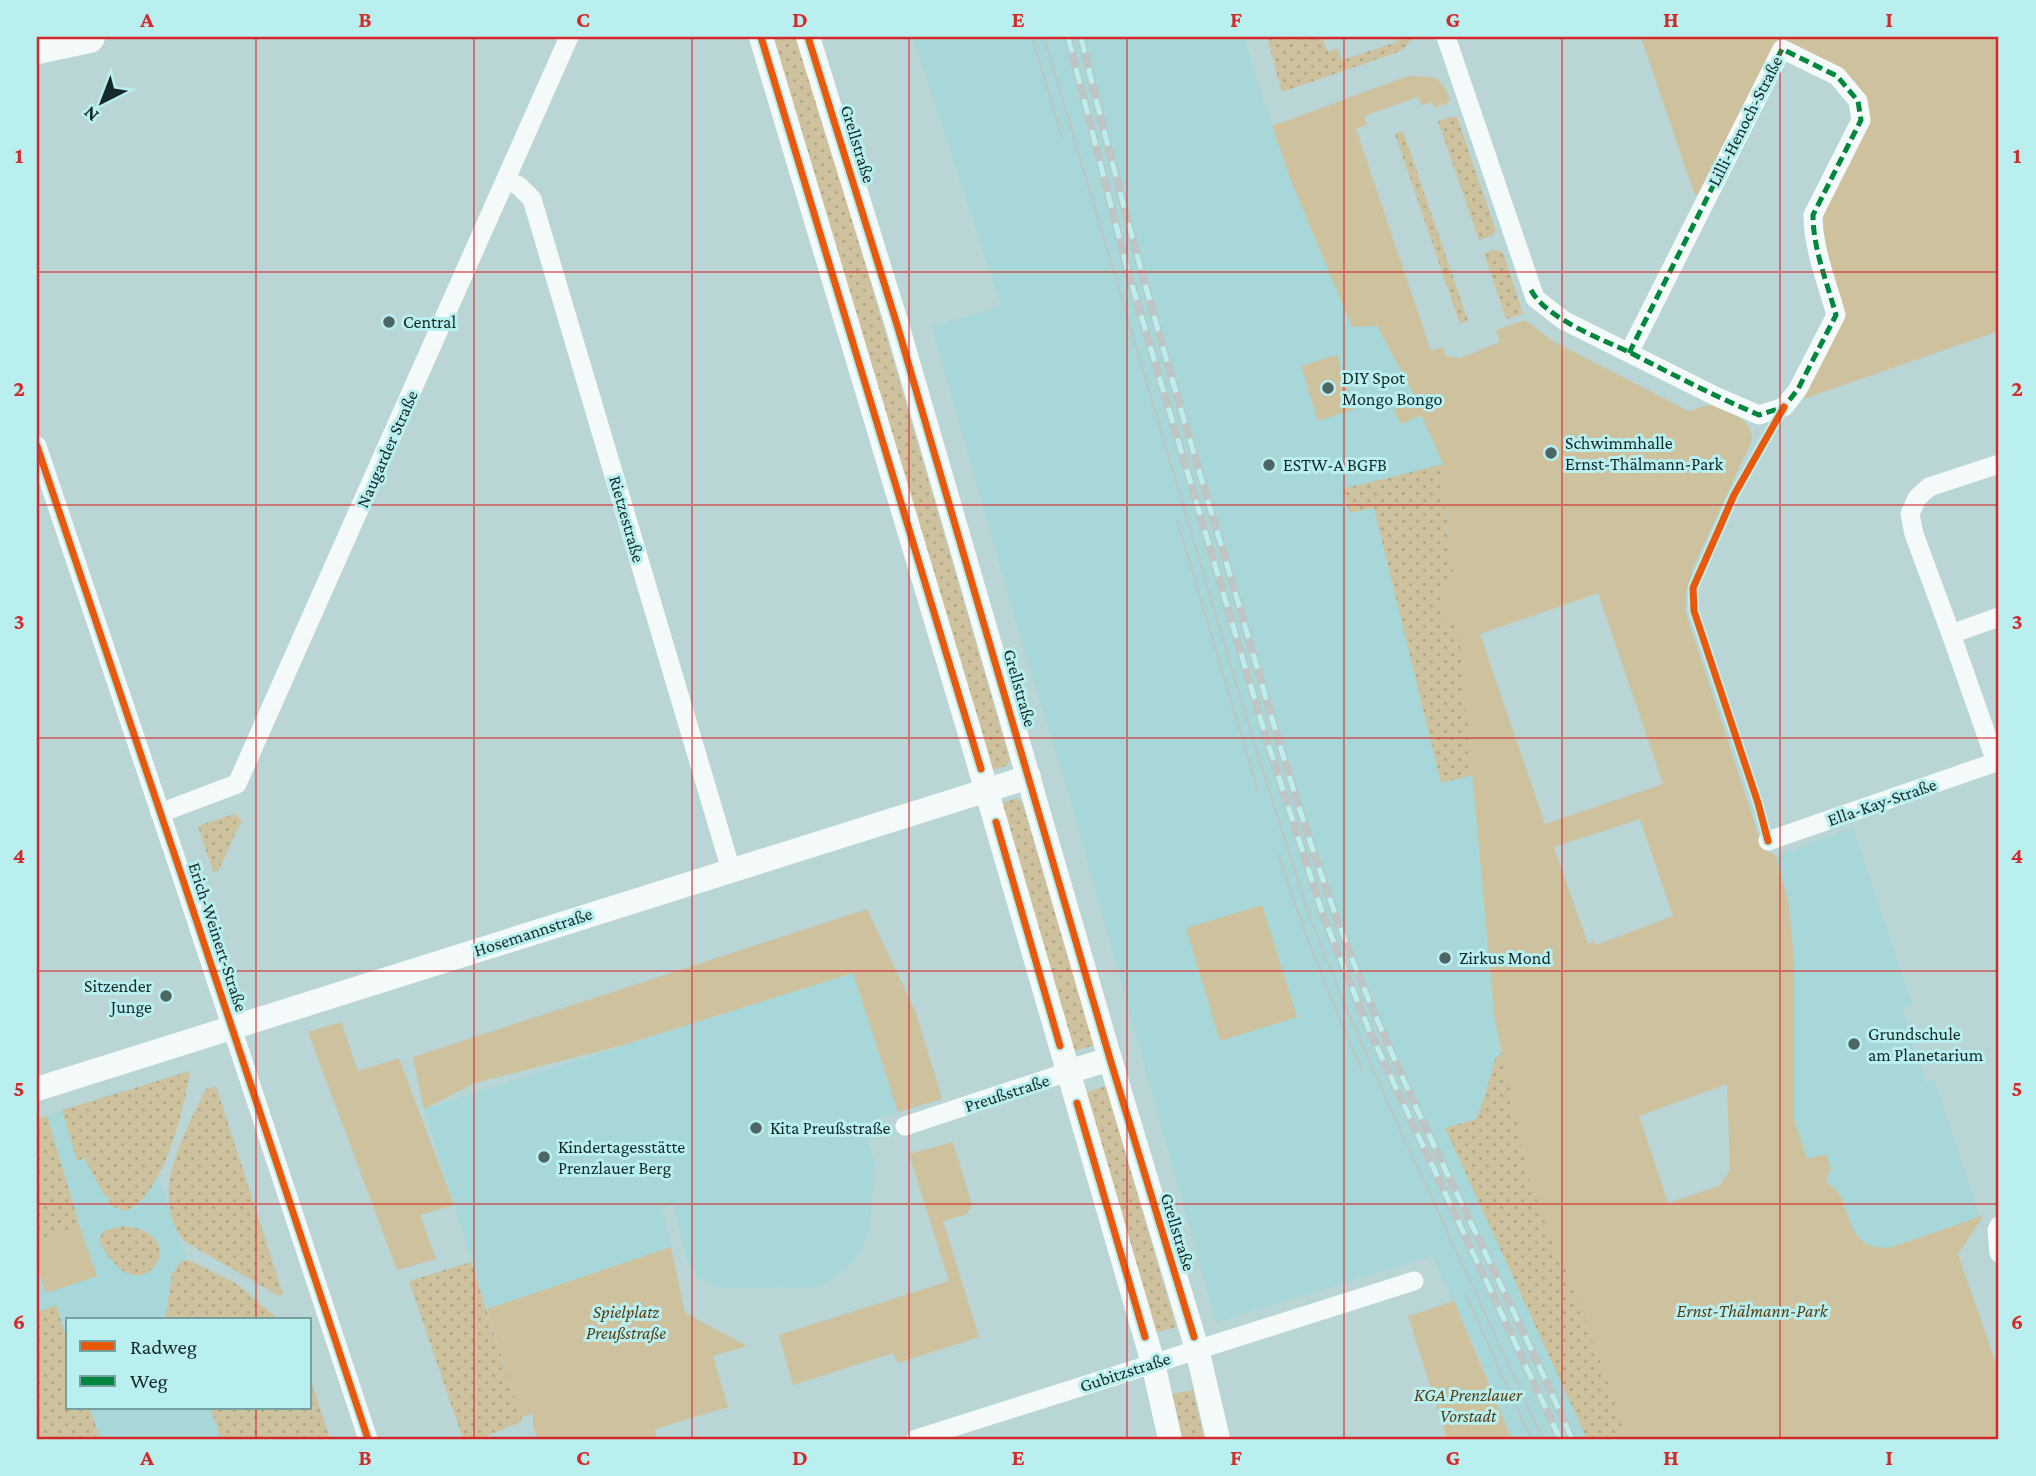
<svg xmlns="http://www.w3.org/2000/svg" width="2036" height="1476" font-family="'Crimson Pro',serif">
<style>
.built{fill:#a7d7d8}
.grass{fill:url(#grass-dots)}
.green{fill:#cdc29d;fill-rule:evenodd}
.lines{fill:none;stroke-linecap:round;stroke-linejoin:round}
.minor{stroke:#f4f9f9;stroke-width:19}
.tertiary{stroke:#f4f9f9;stroke-width:24}
.primary{stroke:#f4f9f9;stroke-width:32}
.tram{stroke:#bdc5c5;stroke-width:2}
.rail-casing{stroke:#bdc5c5;stroke-width:8}
.rail{stroke:#b9efef;stroke-width:5;stroke-dasharray:16;stroke-linecap:butt}
.quiet{stroke:#00873e;stroke-width:5;stroke-dasharray:10 5;stroke-linecap:butt}
.cycleway-casing{stroke:#b9efef;stroke-width:11}
.cycleway{stroke:#e8590c;stroke-width:7}
.grid{fill:none;stroke:#d62828;stroke-width:2;stroke-opacity:0.55}
.poi-dot{fill:#4e6566;stroke:#b9efef;stroke-width:2.5}
.labels{text-anchor:middle;stroke-width:6;stroke-linejoin:round;paint-order:stroke}
.street-label{font-size:18px;fill:#14292a;stroke:#b9efef}
.poi-label{font-size:18px;fill:#14292a;stroke:#b9efef;text-anchor:start}
.park-label{font-size:18px;font-style:italic;fill:#583e13;stroke:#b9efef}
.neatline{fill:none;stroke:#d62828;stroke-width:2.5}
.grid-label{font-size:23px;text-anchor:middle;font-weight:bold;fill:#d62828}
</style>
<defs>
<pattern id="grass-dots" width="8" height="8" patternUnits="userSpaceOnUse" patternTransform="scale(1.75)"><rect width="8" height="8" fill="#cdc29d"/><path d="M2 2h.1M6 6h.1" fill="none" stroke="#afa787" stroke-width="1.8" stroke-linecap="round"/></pattern>
</defs>
<rect width="100%" height="100%" fill="#b9d5d6"/>
<g class="built">
<polygon points="913,37 1244,37 1262,97 1290,178 1377,325 1416,398 1394,411 1402,424 1421,415 1444,464 1495,1022 1530,1181 1628,1439 1512,1439 1477,1351 1432,1256 1216,1322 1066,784 1025,654 932,327 1001,306"/>
<polygon points="1853,828 1912,1004 1902,1008 1926,1082 1934,1080 1979,1215 1976,1218 1892,1247 1881,1249 1870,1246 1854,1233 1840,1193 1829,1187 1826,1179 1826,1154 1807,1160 1794,1119 1794,961 1789,904 1776,856"/>
<polygon points="853,973 898,1112 872,1120 866,1135 875,1162 870,1224 861,1251 849,1265 828,1282 815,1287 724,1288 708,1284 696,1274 687,1259 673,1204 662,1208 671,1247 487,1309 424,1109"/>
<polygon points="126,1089 209,1320 68,1320 68,1408 241,1408 253,1439 37,1439 37,1119"/>
</g>
<g class="grass">
<polygon points="773,37 799,37 1010,760 1006,766 992,770"/>
<polygon points="1267,37 1322,37 1328,52 1337,48 1342,60 1397,42 1396,37 1413,37 1404,49 1395,53 1282,92"/>
<polygon points="1449,117 1457,117 1496,231 1491,236 1479,240 1438,121"/>
<polygon points="1403,131 1468,321 1460,324 1395,134"/>
<polygon points="1494,250 1503,252 1523,314 1506,319 1484,253"/>
<polygon points="1444,464 1443,485 1454,581 1441,583 1446,623 1458,620 1473,775 1441,783 1374,508 1350,513 1342,489"/>
<polygon points="1017,798 1022,802 1095,1045 1071,1052 1001,803"/>
<polygon points="234,814 242,820 218,871 213,871 198,826"/>
<polygon points="1502,1053 1530,1181 1567,1268 1628,1439 1587,1439 1445,1128 1476,1119 1484,1098 1496,1057"/>
<path d="M 190,1071 C 184,1109 164,1198 124,1211 L 108,1204 L 110,1199 L 103,1193 L 84,1158 L 77,1161 L 62,1110 Z"/>
<path d="M 216,1086 L 283,1294 L 279,1296 L 184,1241 C 148,1196 184,1134 206,1089 Z"/>
<polygon points="1106,1086 1176,1327 1155,1333 1084,1093"/>
<polygon points="47,1116 80,1227 37,1242 37,1119"/>
<path d="M 122,1226 C 191,1231 150,1300 117,1266 C 110,1258 102,1250 99,1239 L 104,1231 Z"/>
<polygon points="189,1260 237,1284 279,1320 165,1320 172,1274 181,1261"/>
<polygon points="471,1262 521,1417 522,1421 480,1439 463,1439 409,1281"/>
<polygon points="56,1305 68,1343 68,1408 90,1408 100,1439 37,1439 37,1313"/>
<polygon points="310,1377 330,1439 221,1439 211,1410 217,1408 310,1408"/>
<polygon points="1193,1390 1204,1439 1182,1439 1172,1394"/>
</g>
<g class="green">
<polygon points="1641,37 1999,37 1999,331 1803,399 1844,314 1821,229 1826,205 1869,118 1855,81 1779,43 1698,196 1694,193"/>
<path d="M 1408,76 C 1433,77 1441,73 1450,100 L 1447,103 L 1434,108 L 1432,102 L 1422,105 L 1418,97 L 1364,116 L 1367,125 L 1356,129 L 1431,351 L 1443,347 L 1445,356 L 1460,358 L 1500,342 L 1496,330 L 1525,320 L 1551,340 L 1688,411 L 1713,404 C 1730,412 1752,418 1752,440 L 1693,568 L 1686,594 L 1686,613 L 1763,849 L 1776,856 L 1789,904 L 1794,961 L 1794,1119 L 1807,1159 L 1826,1154 L 1831,1169 L 1826,1179 C 1830,1187 1836,1188 1840,1195 C 1843,1199 1844,1206 1846,1211 C 1854,1236 1863,1251 1892,1247 L 1976,1218 L 1979,1215 L 1982,1218 L 1958,1254 L 1999,1372 L 1999,1439 L 1628,1439 L 1567,1269 L 1562,1269 L 1530,1181 L 1495,1022 L 1458,621 L 1445,623 L 1441,583 L 1454,580 L 1443,485 L 1443,464 L 1421,415 L 1401,424 L 1394,410 L 1415,397 L 1377,326 L 1352,327 L 1290,178 L 1272,126 ZM 1598,593 L 1663,784 L 1545,824 L 1480,634 ZM 1640,819 L 1673,916 L 1596,945 L 1594,941 L 1588,944 L 1554,847 ZM 1727,1084 L 1730,1170 L 1719,1186 L 1668,1203 L 1639,1116 Z"/>
<polygon points="1337,355 1354,409 1318,421 1301,366"/>
<polygon points="1262,905 1297,1017 1220,1041 1186,928"/>
<polygon points="867,909 916,1013 942,1099 898,1112 853,973 623,1045 475,1083 424,1109 413,1057"/>
<polygon points="341,1022 358,1071 399,1058 454,1205 420,1215 436,1259 397,1270 308,1032"/>
<polygon points="953,1142 972,1205 967,1214 943,1221 979,1337 898,1363 893,1353 793,1385 779,1335 949,1281 909,1154"/>
<polygon points="80,1227 97,1276 46,1293 37,1265 37,1242"/>
<polygon points="671,1247 685,1313 747,1346 713,1356 728,1407 655,1429 656,1436 647,1439 538,1439 533,1426 533,1414 521,1417 487,1309"/>
<polygon points="1454,1301 1512,1439 1447,1439 1408,1316"/>
</g>
<g class="lines">
<g class="minor">
<path d="M 1446,37 L 1535,298 L 1563,320 L 1717,397 L 1759,415 L 1784,407 L 1798,389 L 1836,315 C 1827,282 1813,249 1813,215 L 1861,120 L 1858,101 L 1837,76 L 1782,49 L 1629,353"/>
<polyline points="507,180 519,186 532,199 731,870"/>
<polyline points="37,446 184,883 368,1439"/>
<polyline points="1951,634 1914,534 1910,514 1917,498 1929,487 1999,464"/>
<polyline points="1996,762 1951,634 1999,617"/>
<polyline points="160,813 237,784 569,37"/>
<polyline points="1768,841 1999,761"/>
<polyline points="905,1126 1068,1072"/>
<polyline points="1999,1226 1997,1230 1999,1253"/>
<polyline points="916,1439 1414,1281"/>
</g>
<g class="tertiary">
<polyline points="761,37 971,737 1153,1363 1170,1439"/>
<polyline points="808,37 898,328 1110,1059 1197,1349 1218,1439"/>
<polyline points="1068,1072 1110,1059"/>
<polyline points="37,1089 1029,777"/>
</g>
<polyline class="primary" points="37,48 89,37"/>
<g class="tram">
<polyline points="1032,37 1062,137"/>
<polyline points="1044,37 1246,717 1309,916 1344,1003 1386,1099 1543,1439"/>
<polyline points="1177,520 1258,791"/>
<path d="M 1278,854 C 1302,928 1330,999 1362,1070"/>
<polyline points="1466,1295 1531,1439"/>
</g>
<g class="rail-casing">
<g id="rail">
<polyline points="1068,37 1127,268 1265,734 1323,915 1369,1030 1560,1439"/>
<path d="M 1081,37 C 1124,219 1177,398 1231,578 C 1268,704 1303,833 1351,956 C 1416,1121 1501,1277 1572,1439"/>
</g>
</g>
<use href="#rail" class="rail"/>
<g class="quiet">
<path d="M 1531,290 C 1546,319 1602,339 1631,353 C 1673,375 1715,396 1759,415 L 1784,407"/>
<path d="M 1629,353 L 1782,49 L 1837,76 L 1858,101 L 1861,120 L 1813,215 C 1813,249 1827,282 1836,315 L 1798,389 L 1781,411"/>
</g>
<g class="cycleway-casing">
<g id="cycleway">
<polyline points="761,37 981,769"/>
<polyline points="808,37 898,328 1110,1059 1194,1337"/>
<polyline points="37,446 184,883 368,1439"/>
<polyline points="996,822 1060,1046"/>
<polyline points="1768,841 1758,803 1694,611 1693,588 1734,495 1784,407"/>
<polyline points="1077,1103 1145,1337"/>
</g>
</g>
<use href="#cycleway" class="cycleway"/>
</g>
<path class="grid" d="M 256,37 L 256,1320M 474,37 L 474,1439M 692,37 L 692,1439M 909,37 L 909,1439M 1127,37 L 1127,1439M 1344,37 L 1344,1439M 1562,37 L 1562,1439M 1780,37 L 1780,1439M 37,272 L 1999,272M 37,505 L 1999,505M 37,738 L 1999,738M 37,971 L 1999,971M 37,1204 L 1999,1204M 256,1408 L 256,1439"/>
<g class="poi-dot">
<circle cx="389" cy="322" r="7"/>
<circle cx="1328" cy="388" r="7"/>
<circle cx="1551" cy="453" r="7"/>
<circle cx="1269" cy="465" r="7"/>
<circle cx="1445" cy="958" r="7"/>
<circle cx="166" cy="996" r="7"/>
<circle cx="1854" cy="1044" r="7"/>
<circle cx="756" cy="1128" r="7"/>
<circle cx="544" cy="1157" r="7"/>
</g>
<g class="labels">
<g class="street-label">
<text transform="translate(1745 121) rotate(-63)" y="6">Lilli-Henoch-Straße</text>
<text transform="translate(858 144) rotate(73)" y="6">Grellstraße</text>
<text transform="translate(387 449) rotate(-66)" y="6">Naugarder Straße</text>
<text transform="translate(627 519) rotate(74)" y="6">Rietzestraße</text>
<text transform="translate(1020 688) rotate(74)" y="6">Grellstraße</text>
<text transform="translate(1882 802) rotate(-19)" y="6">Ella-Kay-Straße</text>
<text transform="translate(533 932) rotate(-18)" y="6">Hosemannstraße</text>
<text transform="translate(218 937) rotate(72)" y="6">Erich-Weinert-Straße</text>
<text transform="translate(1007 1093) rotate(-18)" y="6">Preußstraße</text>
<text transform="translate(1178 1232) rotate(73)" y="6">Grellstraße</text>
<text transform="translate(1125 1372) rotate(-18)" y="6">Gubitzstraße</text>
</g>
<g class="poi-label">
<text x="403" y="328">Central</text>
<text x="1342" y="384">DIY Spot<tspan x="1342" dy="21">Mongo Bongo</tspan></text>
<text x="1565" y="449">Schwimmhalle<tspan x="1565" dy="21">Ernst-Thälmann-Park</tspan></text>
<text x="1283" y="471">ESTW-A BGFB</text>
<text x="1459" y="964">Zirkus Mond</text>
<text x="152" y="992" text-anchor="end">Sitzender<tspan x="152" dy="21">Junge</tspan></text>
<text x="1868" y="1040">Grundschule<tspan x="1868" dy="21">am Planetarium</tspan></text>
<text x="770" y="1134">Kita Preußstraße</text>
<text x="558" y="1153">Kindertagesstätte<tspan x="558" dy="21">Prenzlauer Berg</tspan></text>
</g>
<g class="park-label">
<text x="1752" y="1317">Ernst-Thälmann-Park</text>
<text x="626" y="1318">Spielplatz<tspan x="626" dy="21">Preußstraße</tspan></text>
<text x="1468" y="1401">KGA Prenzlauer<tspan x="1468" dy="21">Vorstadt</tspan></text>
</g>
</g>
<rect width="2036" height="1476" fill="none" stroke="#b9efef" stroke-width="77"/>
<rect x="66" y="1318" width="245" height="91" fill="#b9efef" stroke="#77a0a0" stroke-width="2"/>
<rect x="80" y="1341" width="35" height="10" fill="#e8590c" stroke="#77a0a0" stroke-width="2"/>
<text x="130" y="1354" font-size="21" fill="#14292a">Radweg</text>
<rect x="80" y="1376" width="35" height="10" fill="#00873e" stroke="#77a0a0" stroke-width="2"/>
<text x="130" y="1388" font-size="21" fill="#14292a">Weg</text>
<g transform="translate(102 102) rotate(222)" stroke="#b9efef" stroke-width="5" paint-order="stroke">
<path d="M0-5L12 26L0 18L-12 26Z" fill="#14292a"/>
<text y="-10" font-size="19" font-weight="bold" text-anchor="middle" fill="#14292a">N</text>
</g>
<rect x="38" y="38" width="1959" height="1400" class="neatline"/>
<g class="grid-label">
<text x="147" y="27">A</text>
<text x="365" y="27">B</text>
<text x="583" y="27">C</text>
<text x="800" y="27">D</text>
<text x="1018" y="27">E</text>
<text x="1236" y="27">F</text>
<text x="1453" y="27">G</text>
<text x="1671" y="27">H</text>
<text x="1889" y="27">I</text>
<text x="19" y="163">1</text>
<text x="2017" y="163">1</text>
<text x="19" y="396">2</text>
<text x="2017" y="396">2</text>
<text x="19" y="629">3</text>
<text x="2017" y="629">3</text>
<text x="19" y="863">4</text>
<text x="2017" y="863">4</text>
<text x="19" y="1096">5</text>
<text x="2017" y="1096">5</text>
<text x="19" y="1329">6</text>
<text x="2017" y="1329">6</text>
<text x="147" y="1465">A</text>
<text x="365" y="1465">B</text>
<text x="583" y="1465">C</text>
<text x="800" y="1465">D</text>
<text x="1018" y="1465">E</text>
<text x="1236" y="1465">F</text>
<text x="1453" y="1465">G</text>
<text x="1671" y="1465">H</text>
<text x="1889" y="1465">I</text>
</g>
</svg>
